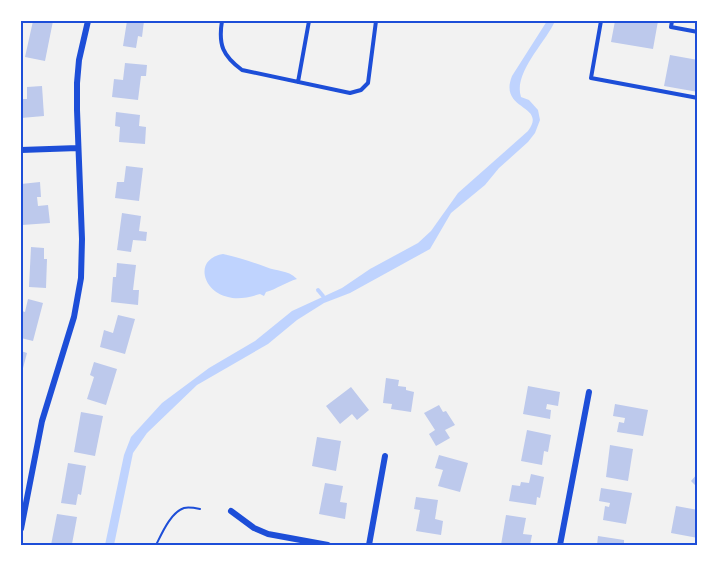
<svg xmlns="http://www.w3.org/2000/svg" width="719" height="566" font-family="Barlow,sans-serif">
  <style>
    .water { fill: #bfd3fe }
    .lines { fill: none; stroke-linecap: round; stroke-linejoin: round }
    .stream { stroke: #bfd3fe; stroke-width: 4 }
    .building { fill: #bdc9ec }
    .path { stroke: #1d4ed8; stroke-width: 2 }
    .service { stroke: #1d4ed8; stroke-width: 4 }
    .minor { stroke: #1d4ed8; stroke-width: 6 }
    .neatline { fill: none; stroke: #1d4ed8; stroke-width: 2 }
  </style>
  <rect width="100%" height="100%" fill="#f2f2f2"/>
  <!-- water -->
  <path class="water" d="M547,21h8c-9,21 -42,52 -34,76l8,3 9,10 2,10 -5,13 -7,9 -29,26 -14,17 -34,28 -21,36 -80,44 -26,10 -27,17 -29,24 -71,41 -50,48 -14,20 -19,92h-9l19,-90 7,-18 31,-34 47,-35 46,-27 37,-30 50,-23 28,-19 48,-26 13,-12 27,-38 70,-62c20,-27 -30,-20 -16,-55z
    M223,254c15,3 29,8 43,13 11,5 21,2 31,12 -11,3 -20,10 -31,13l-2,4 -4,-2c-10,3 -22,6 -32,3 -25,-5 -35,-38 -5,-43z"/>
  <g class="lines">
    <!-- stream -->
    <path class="stream" d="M318,290l5,6"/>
  </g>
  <!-- building -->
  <path class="building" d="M33,21h20l-8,40 -20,-4z
    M127,21h17l-2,16 -4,-1 -2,12 -13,-2z
    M615,21h43l-5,28 -42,-7z
    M670,55l28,5v32l-34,-6z
    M125,63l22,2 -1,11h-5l-3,24 -26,-3 2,-18 9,1z
    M42,86l2,30 -23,2v-19h6v-12z
    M116,112l24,3 -1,11 7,1 -1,17 -26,-2 1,-15 -5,-1z
    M126,166l17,2 -4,33 -24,-3 2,-16h7z
    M40,182l1,15h-4l1,9 10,-1 2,18 -28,2 -1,-41z
    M122,213l19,3 -2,15 8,1 -1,9 -13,-1 -2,12 -14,-2z
    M31,247l13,1v11h3l-1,29 -17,-1z
    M117,263l19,2 -3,25h6l-1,15 -27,-3 2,-25h3z
    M28,299l15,4 -10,38 -12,-3v-25l1,-2 3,1z
    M118,315l17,4 -10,35 -25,-7 4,-17 9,3z
    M21,351l6,2 -5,19 -1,-1z
    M94,362l23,7 -11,36 -19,-6 7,-22 -4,-2z
    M386,378l13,2 -1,6 8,1v3l8,2 -3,20 -20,-3 1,-5 -9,-1z
    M528,386l32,6 -2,14 -11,-2 -1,5 5,1 -1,9 -27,-5z
    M351,387l18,23 -12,10 -5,-6 -12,10 -14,-18z
    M615,404l33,6 -5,26 -26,-4 2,-10 5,1 1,-5 -12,-2z
    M439,405l4,7 3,-1 9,14 -10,5 5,8 -14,8 -7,-12 6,-4 -11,-17z
    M81,412l22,4 -8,40 -21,-4z
    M527,430l24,5 -3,17 -4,-1 -2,14 -21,-4z
    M317,437l24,4 -5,30 -24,-5z
    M610,445l23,4 -5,32 -22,-4z
    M439,455l29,8 -8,29 -22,-6 5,-16 -8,-2z
    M68,463l18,3 -5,29 -3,-1 -2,11 -15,-2z
    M698,473v15l-7,-7z
    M531,474l13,3 -4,21 -3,-1 -1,8 -27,-4 3,-16 8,1 1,-4 8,1z
    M325,483l18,3 -3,16 7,1 -2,16 -26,-5z
    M601,488l31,5 -6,31 -23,-4 2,-14 4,1 1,-4 -11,-2z
    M416,497l22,3 -3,19 8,2 -2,14 -25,-4 4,-21 -6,-1z
    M676,506l22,4v28l-27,-5z
    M57,514l20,3 -5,27 -21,1z
    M506,515l20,3 -3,16 9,1 -2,10h-29z
    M598,536l26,4v5h-27z"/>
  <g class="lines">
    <!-- path -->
    <path class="path" d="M156,545c6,-12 15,-33 28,-37 4,-1 11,0 16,1"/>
    <!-- service -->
    <path class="service" d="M222,21c-4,24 1,35 20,49l108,23 11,-3 7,-7 8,-62
      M601,21l-10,57 107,20
      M672,21l-1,6 27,5
      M298,82l11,-61"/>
    <!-- minor -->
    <path class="minor" d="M21,150l57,-2
      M231,511l23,17 14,6 60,11
      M21,529l21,-108 32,-104 7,-39 1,-39 -5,-129v-27l2,-23 9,-39
      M369,545l16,-89
      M560,545l29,-153"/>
  </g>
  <!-- border -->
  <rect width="719" height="566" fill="none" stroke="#ffffff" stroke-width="45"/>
  <rect x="22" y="22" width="674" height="522" class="neatline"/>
</svg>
